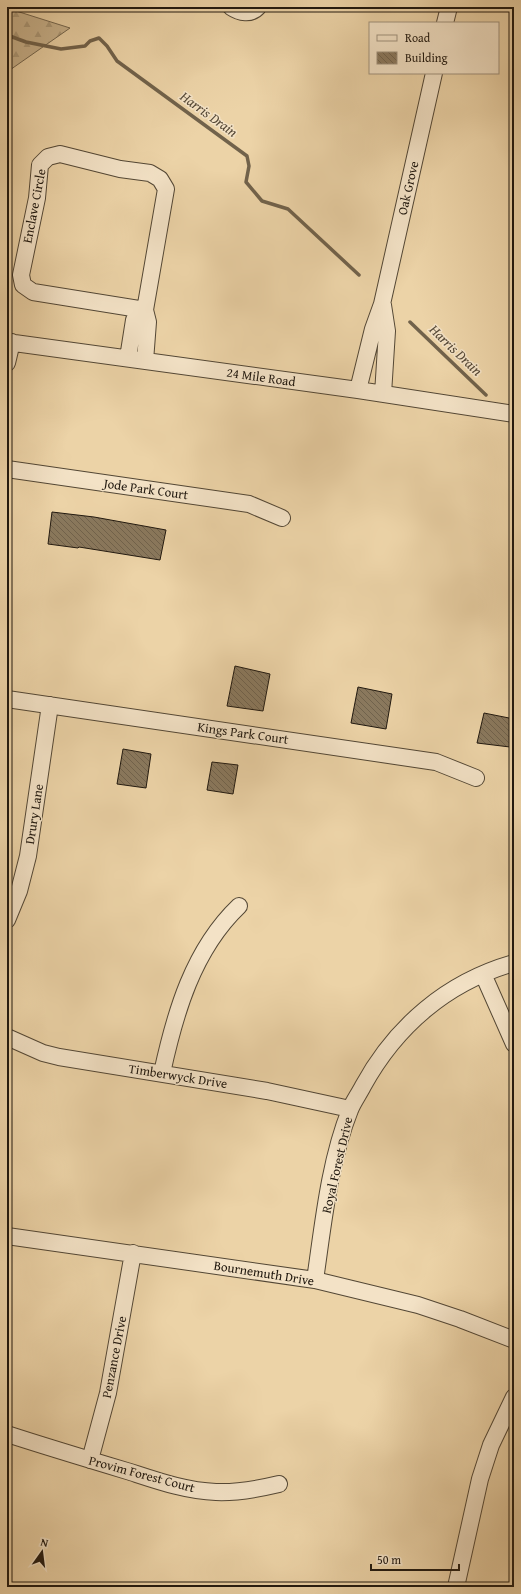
<svg xmlns="http://www.w3.org/2000/svg" width="521" height="1594" font-family="'Gentium Book Plus',serif">
  <style>
    .forest { fill: url(#forest-firs); stroke: #74664e }
    .lines { fill: none; stroke-linecap: round; stroke-linejoin: round }
    .stream { stroke: #71624b; stroke-width: 3.5 }
    .building { fill: url(#building-back-hatch); stroke: #20180f }
    .minor-casing { stroke: #534735; stroke-width: 18 }
    .minor { stroke: #f3e2c6; stroke-width: 16 }
    .labels { text-anchor: middle; dominant-baseline: central; stroke-width: 3; stroke-linejoin: round; paint-order: stroke }
    .street-label { font-size: 13px; fill: #20180f; stroke: #f3e2c6 }
    .water-label { font-size: 14px; font-style: italic; fill: #564937; stroke: #f3e2c6 }
  </style>
  <defs>
    <pattern id="forest-firs" width="22" height="20" patternUnits="userSpaceOnUse"><rect width="22" height="20" fill="#c9b38d"/><path d="M5 1l3.5 6h-7zM16 11l3.5 6h-7z" fill="#ac9978"/></pattern>
    <pattern id="building-back-hatch" width="6" height="6" patternUnits="userSpaceOnUse"><rect width="6" height="6" fill="#8a795e"/><path d="M-1 5l2 2M0 0l6 6M5-1l2 2" fill="none" stroke="#70624c"/></pattern>
  </defs>
  <rect width="100%" height="100%" fill="#ecd3a7"/>
  <filter id="stains"><feTurbulence type="fractalNoise" baseFrequency=".005" numOctaves="4"/><feColorMatrix values="0 0 0 0 .2 0 0 0 0 .09 0 0 0 0 .02 0 0 0 .5 -.17"/></filter>
  <radialGradient id="worn" r=".72"><stop offset=".6" stop-color="#630" stop-opacity="0"/><stop offset="1" stop-color="#630" stop-opacity=".3"/></radialGradient>
  <!-- forest -->
  <path class="forest" d="M7,7h6v3l57,18 -63,44z"/>
  <g class="lines">
    <!-- stream -->
    <path class="stream" d="M7,35l19,7 35,7 24,-3 5,-5 9,-3 8,8 10,15 130,95 2,10 -3,16 16,19 26,8 71,66
      M410,322l76,73"/>
  </g>
  <!-- building -->
  <path class="building" d="M52,512l42,5 72,13 -6,30 -81,-13 -1,1 -30,-4z
    M235,666l35,8 -7,37 -36,-5z
    M358,687l34,7 -6,35 -35,-6z
    M484,713l30,6 -4,28 -33,-4z
    M123,749l28,5 -5,34 -29,-4z
    M212,762l26,3 -5,29 -26,-4z"/>
  <g class="lines">
    <!-- minor casing -->
    <g class="minor-casing">
      <path id="minor" d="M231,7c9,6 20,8 27,0
        M445,23l4,-16
        M7,342l351,48 156,24
        M128,358l6,-38 11,-10
        M145,361l3,-39 -3,-12 21,-121 -6,-10 -10,-6 -30,-4 -60,-15 -12,3 -8,8 -3,33 -16,77 2,10 10,7 112,18
        M7,363l5,-21
        M358,390l15,-61 9,-25 52,-231
        M383,394l4,-63 -4,-26
        M7,469l242,35 33,14
        M7,699l429,63 40,16
        M7,920l12,-29 9,-35 22,-151
        M483,974l31,70
        M7,1037l36,16 16,4 208,34 83,18
        M162,1073c13,-60 31,-123 77,-167
        M7,1236l308,44 103,25 42,14 54,21
        M315,1280c8,-54 14,-118 35,-170 3,-8 9,-16 13,-24 33,-60 84,-104 151,-123
        M7,1434c40,13 80,25 120,37 28,9 58,20 89,21 22,1 42,-3 63,-8
        M90,1460l18,-67 25,-140
        M456,1587l24,-108 11,-34 23,-48"/>
    </g>
    <!-- minor -->
    <use href="#minor" class="minor"/>
  </g>
  <g class="labels">
    <!-- street labels -->
    <g class="street-label">
      <text transform="translate(408 188) rotate(-77)">Oak Grove</text>
      <text transform="translate(34 206) rotate(-79)">Enclave Circle</text>
      <text transform="translate(261 377) rotate(8)">24 Mile Road</text>
      <text transform="translate(146 489) rotate(8)">Jode Park Court</text>
      <text transform="translate(243 733) rotate(8)">Kings Park Court</text>
      <text transform="translate(34 814) rotate(-81)">Drury Lane</text>
      <text transform="translate(178 1076) rotate(9)">Timberwyck Drive</text>
      <text transform="translate(337 1165) rotate(-77)">Royal Forest Drive</text>
      <text transform="translate(264 1273) rotate(9)">Bournemuth Drive</text>
      <text transform="translate(114 1357) rotate(-79)">Penzance Drive</text>
      <text transform="translate(142 1474) rotate(15)">Provim Forest Court</text>
    </g>
    <!-- water labels -->
    <g class="water-label">
      <text transform="translate(209 114) rotate(36)">Harris Drain</text>
      <text transform="translate(456 350) rotate(44)">Harris Drain</text>
    </g>
  </g>
  <!-- margin -->
  <rect width="521" height="1594" fill="none" stroke="#ecd3a7" stroke-width="24"/>
  <rect x="8" y="8" width="505" height="1578" fill="none" stroke="#20180f" stroke-width="2"/>
  <rect x="12" y="12" width="497" height="1570" fill="none" stroke="#20180f"/>
  <!-- legend -->
  <rect x="369" y="22" width="130" height="52" fill="#f3e2c6" stroke="#9f917d"/>
  <rect x="377" y="35" width="20" height="6" fill="#f3e2c6" stroke="#9f917d"/>
  <text x="405" y="42" font-size="12" fill="#20180f">Road</text>
  <rect x="377" y="52" width="20" height="12" fill="url(#building-back-hatch)" stroke="#9f917d"/>
  <text x="405" y="62" font-size="12" fill="#20180f">Building</text>
  <!-- north arrow -->
  <g transform="translate(42 1552) rotate(14)" stroke="#f3e2c6" stroke-width="3" paint-order="stroke">
  <path d="M0-3L7 15L0 10L-7 15Z" fill="#20180f"/>
  <text y="-6" font-size="11" font-weight="bold" text-anchor="middle" fill="#20180f">N</text>
  </g>
  <!-- scale -->
  <path d="M371 1564v6h88v-6" fill="none" stroke="#20180f" stroke-width="2"/>
  <text x="377" y="1564" font-size="12" fill="#20180f" stroke="#f3e2c6" stroke-width="3" paint-order="stroke">50 m</text>
  <rect width="100%" height="100%" filter="url(#stains)"/>
  <rect width="100%" height="100%" fill="url(#worn)"/>
</svg>
